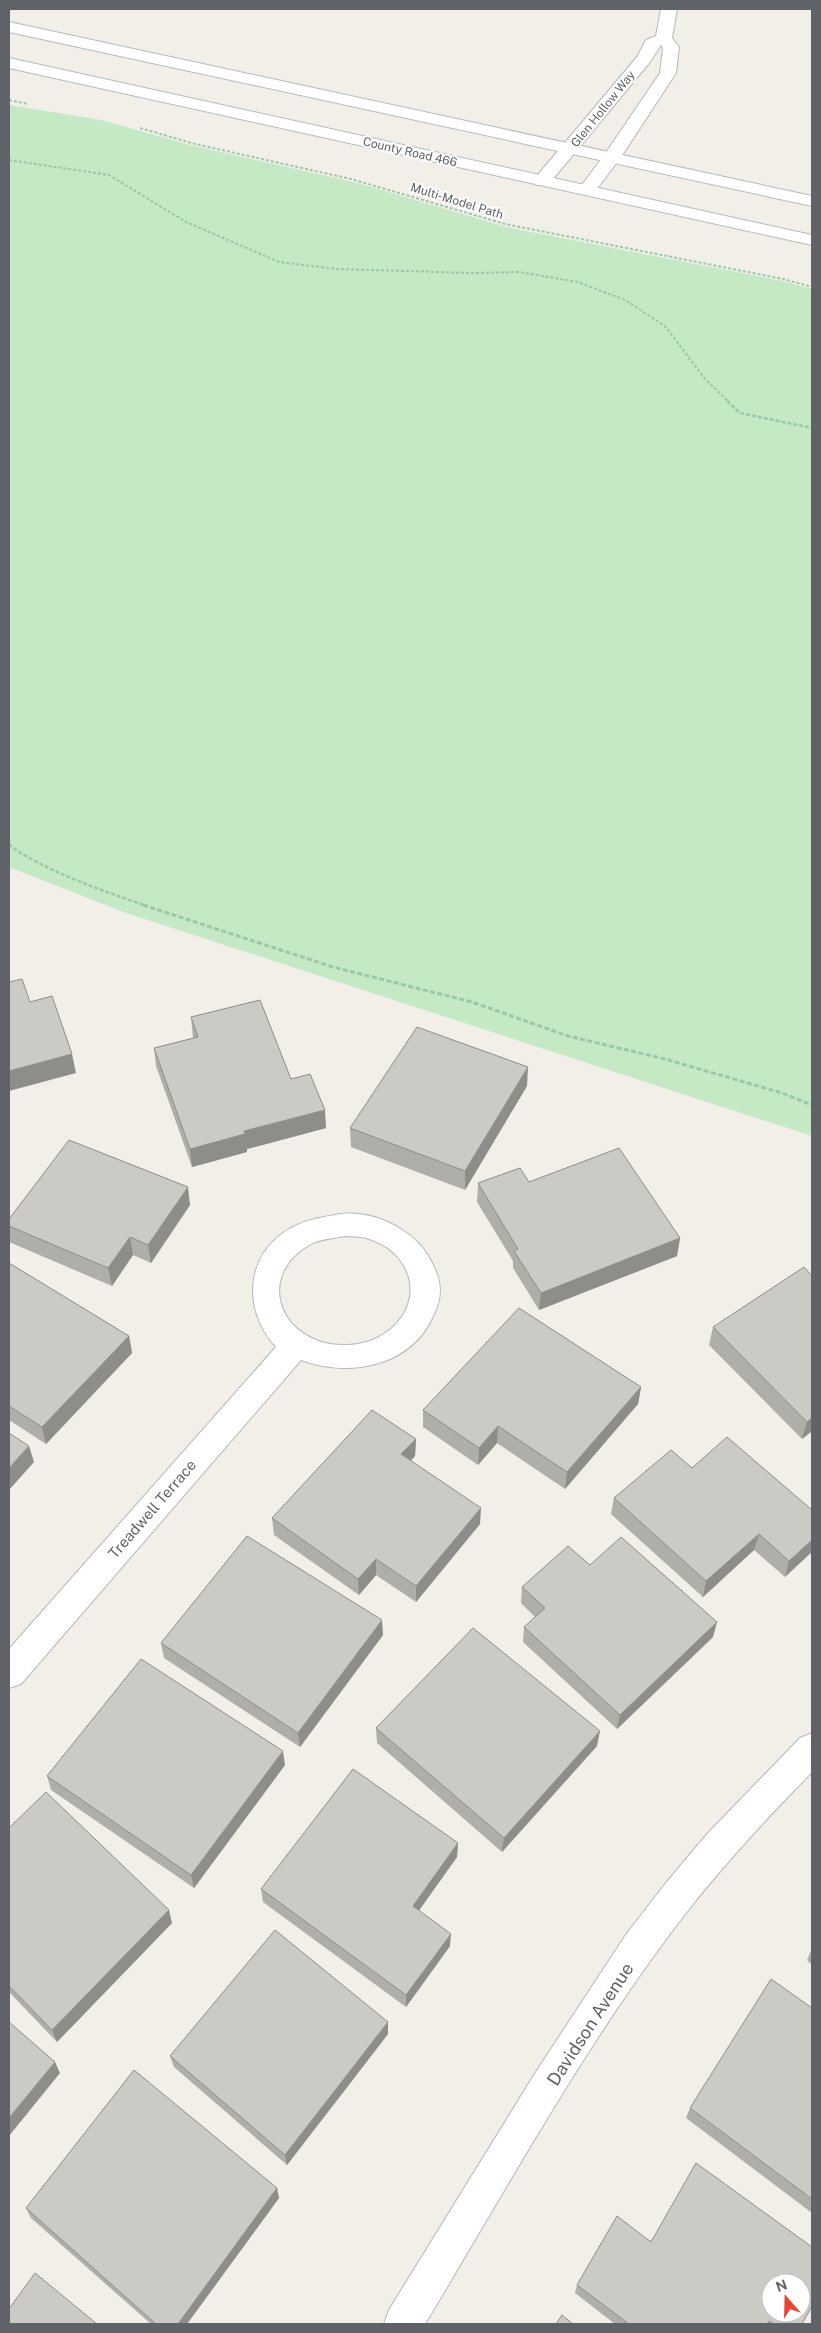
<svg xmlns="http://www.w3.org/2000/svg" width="821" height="2333" font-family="'Public Sans',sans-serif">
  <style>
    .green { fill: #c5e8c5 }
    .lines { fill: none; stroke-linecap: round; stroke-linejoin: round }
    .minor-casing { stroke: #b5b8bc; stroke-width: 2 }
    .secondary-casing { stroke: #b6babf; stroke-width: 2 }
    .path-far2 { stroke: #9cc7a9; stroke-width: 2; stroke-dasharray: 3 2; stroke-linecap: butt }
    .path-far1 { stroke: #9cc7a9; stroke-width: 2.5; stroke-dasharray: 4 2; stroke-linecap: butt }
    .path { stroke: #9cc7a9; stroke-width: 3; stroke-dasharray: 5 2.5; stroke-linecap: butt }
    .minor { fill: #fff; fill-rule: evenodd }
    .secondary { fill: #fff; fill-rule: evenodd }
    .wall { fill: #afaea9 }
    .shaded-wall { fill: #8f8d8a }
    .building { fill: #cccac5; stroke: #8f8d8a; fill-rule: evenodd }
    .labels { text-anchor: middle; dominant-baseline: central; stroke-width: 4; stroke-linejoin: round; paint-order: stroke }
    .far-street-label { font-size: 12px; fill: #5f6368; stroke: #fff }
    .street-label { font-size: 15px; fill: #5f6368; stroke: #fff }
    .near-street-label { font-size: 18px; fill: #5f6368; stroke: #fff }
  </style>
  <rect width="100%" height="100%" fill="#f1efe8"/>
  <!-- green -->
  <path class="green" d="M9,105l92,15 93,26 164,37 148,44 277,54 29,8v847l-686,-223 -117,-46z"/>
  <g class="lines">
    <!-- minor casing -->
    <g class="minor-casing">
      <path id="minor" d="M661,9h16l-5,29 7,9 -3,26 -55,84 -28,37h-12l-3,-4 27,-36 55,-81 3,-25 -2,-3 -11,17 -102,123h-12l-3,-4 3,-4 101,-120 9,-17 10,-4z
        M340,1214c22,-2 44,4 62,16 15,9 25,21 32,37 8,16 8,31 0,47 -22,53 -85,64 -133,46l-280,324 -12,4v-39l267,-302c-33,-36 -32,-91 13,-118 15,-9 34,-12 51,-15zM346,1236c7,1 16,0 23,3 39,12 56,54 27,85 -13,14 -30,20 -48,21 -65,3 -96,-66 -39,-100 11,-6 25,-7 37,-9z
        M812,1733v39c-50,51 -99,104 -142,162 -92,123 -166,259 -245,390h-41l5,-14 145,-235 91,-139 40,-52 43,-51 92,-95z"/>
    </g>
    <!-- secondary casing -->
    <g class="secondary-casing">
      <path id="secondary" d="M9,22l803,174v10l-803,-174z
        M9,58l803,177v10l-803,-177z"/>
    </g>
    <!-- path-far2 -->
    <path class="path-far2" d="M9,100l19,4
      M140,128l55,16 156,35 154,45 278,55 29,8
      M9,160l100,15 77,47 93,40 58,7 136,4 46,-1 59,10 47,18 40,26 40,53 24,23"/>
    <!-- path-far1 -->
    <path class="path-far1" d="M727,401l13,12 72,15
      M9,844c7,7 17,12 26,17 36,19 74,32 112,45"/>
    <!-- path -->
    <path class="path" d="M143,905l190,62 139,35 96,34 97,23 117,34 30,12"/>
    <!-- minor -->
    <use href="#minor" class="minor"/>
    <!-- secondary -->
    <use href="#secondary" class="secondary"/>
  </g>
  <!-- wall -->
  <path class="wall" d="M191,1017l100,62 35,49 -79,21v3l-55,15 -36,-101 -2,-18 39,-10z
    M527,1086l-62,104 -114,-43 -1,-19z
    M529,1182l151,56 -3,18 -138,54 -26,-42v-7l-36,-59 1,-19z
    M190,1205l-39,58 -18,-8 -21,31 -103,-44v-23z
    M9,1263l120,73 3,17 -86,91 -37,-24z
    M812,1276v155l-10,8 -93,-94 4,-18z
    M641,1387l-3,17 -73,85 -68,-46 -19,22 -55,-38v-17z
    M416,1439l-1,17 -4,5 69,63 -64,78 -40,-27 -17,20 -85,-60 -2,-17z
    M692,1468l120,42 -27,67 -31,-27 -51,47 -92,-83 3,-16z
    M590,1565l123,72 -96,92 -94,-87 1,-15 11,-10 -14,-14 1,-16z
    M383,1635l-83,112 -136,-89 -3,-15z
    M376,1728l221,18 -95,106 -125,-109z
    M285,1765l-91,123 -143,-98 -4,-14z
    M9,1828l163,95 -115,119 -48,-50z
    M458,1843l-1,14 -38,53 31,36 -44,61 -143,-105 -2,-13z
    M812,1948v17l-5,-5z
    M812,2008v205l-126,-95 4,-10z
    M388,2022v12l-101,131 -113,-98 -4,-11z
    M277,2188l2,10 -92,126h-36l-120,-106 -5,-10z
    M577,2285l225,39h-187l-40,-31z"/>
  <!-- shaded-wall -->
  <path class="shaded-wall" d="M72,1054l4,19 -67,18v-20z
    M528,1067l-1,19 -62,104v-19z
    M325,1110l1,18 -79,21v3l-55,15 -2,-18 54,-18z
    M188,1187l2,18 -39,58 -3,-18z
    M130,1237l3,18 -21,31 -4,-18z
    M680,1238l-3,18 -138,54 2,-17z
    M129,1336l3,17 -86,91 -4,-17z
    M641,1387l-3,17 -73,85 2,-17z
    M812,1418v13l-10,8 5,-17z
    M498,1426l-1,17 -19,22 1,-17z
    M416,1439l-1,17 -14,15v-17z
    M29,1446l5,16 -25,28v-22z
    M481,1508l-1,16 -64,78v-16z
    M759,1534l-5,16 -51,47 3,-16z
    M812,1540v12l-27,25 4,-16z
    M376,1559v16l-17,20 -1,-16z
    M382,1620l1,15 -83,112 -2,-14z
    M717,1622l-4,15 -96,92 3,-14z
    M600,1731l-3,15 -95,106 2,-14z
    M283,1751l2,14 -91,123 -3,-13z
    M458,1843l-1,14 -44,62v-13z
    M169,1910l3,13 -115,119 -5,-12z
    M451,1934l-1,12 -44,61v-12z
    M388,2022v12l-101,131 -2,-10z
    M55,2062l5,11 -51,63v-18z
    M277,2188l2,10 -92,126h-9z"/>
  <!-- building -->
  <path class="building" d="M22,979l8,23 22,-6 20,58 -63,17v-89z
    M260,1000l31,79 19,-5 15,36 -81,21 1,3 -55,15 -36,-101 44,-11 -7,-20z
    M417,1027l111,40 -63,104 -115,-43z
    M69,1140l119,47 -40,58 -18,-8 -22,31 -99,-42v-7z
    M619,1148l61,90 -139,55 -27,-42 4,-2 -40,-66 42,-15 9,14z
    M9,1263l120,73 -87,91 -33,-21z
    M804,1267l8,9v142l-5,4 -94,-95z
    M519,1308l122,79 -74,85 -69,-46 -19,22 -56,-38z
    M372,1410l44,29 -15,15 80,54 -65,78 -40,-27 -18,20 -86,-61z
    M9,1433l20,13 -20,22z
    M727,1437l85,73v30l-23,21 -30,-27 -53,47 -92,-83 57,-48 21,18z
    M247,1536l135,84 -84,113 -137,-90z
    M621,1537l96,85 -97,93 -96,-88 21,-19 -23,-21 46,-41 22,19z
    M473,1628l127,103 -96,107 -128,-110z
    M141,1659l142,92 -92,124 -144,-99z
    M353,1769l105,74 -45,63 38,28 -45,61 -145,-106z
    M46,1792l123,118 -117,120 -43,-44v-158z
    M275,1930l113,92 -103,133 -115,-99z
    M771,1979l41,29v191l-122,-91z
    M9,2022l46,40 -46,56z
    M134,2070l143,118 -99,136h-22l-130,-116z
    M696,2163l116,84v59l-10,18h-28l-5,-3 -2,3h-138l-52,-39 40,-69 34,26zM771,2283h30v30h-30z
    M35,2273l62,51h-88v-15z
    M562,2315l11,9h-17z"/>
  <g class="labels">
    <!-- far-street labels -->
    <g class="far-street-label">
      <text transform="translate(603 109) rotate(-51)">Glen Hollow Way</text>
      <text transform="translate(410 152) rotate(13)">County Road 466</text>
      <text transform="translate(457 201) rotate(17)">Multi-Model Path</text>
    </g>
    <!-- street labels -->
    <g class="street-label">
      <text transform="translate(152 1509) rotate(-49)">Treadwell Terrace</text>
    </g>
    <!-- near-street labels -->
    <g class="near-street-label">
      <text transform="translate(590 2024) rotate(-57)">Davidson Avenue</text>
    </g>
  </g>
  <!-- border -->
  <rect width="821" height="2333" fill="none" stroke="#5f6368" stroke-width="20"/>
  <!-- north arrow -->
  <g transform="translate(786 2298) rotate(340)"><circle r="24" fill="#ffffff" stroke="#bfc1c3"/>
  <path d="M0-4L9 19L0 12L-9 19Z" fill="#ea4335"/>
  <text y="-8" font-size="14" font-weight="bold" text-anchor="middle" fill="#5f6368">N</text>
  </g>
</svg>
